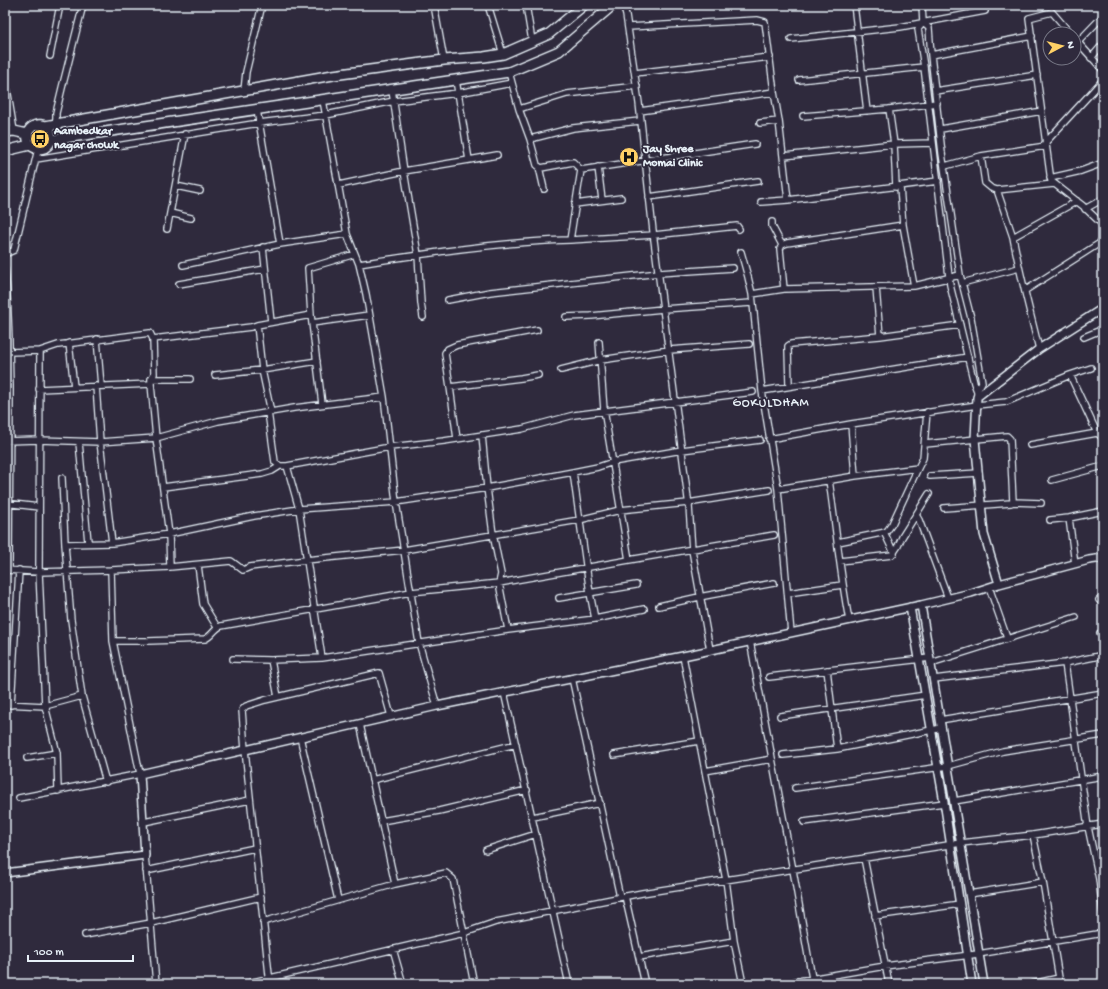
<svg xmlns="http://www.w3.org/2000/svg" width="1108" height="989" font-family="'Gochi Hand',sans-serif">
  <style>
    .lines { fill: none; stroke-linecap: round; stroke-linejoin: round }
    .minor-casing { stroke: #e8f1f8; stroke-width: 8 }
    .tertiary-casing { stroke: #e8f1f8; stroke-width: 10 }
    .trunk-casing { stroke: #e8f1f8; stroke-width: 12 }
    .minor { stroke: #2f2a3d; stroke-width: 5.5 }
    .tertiary { stroke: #2f2a3d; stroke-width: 7 }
    .trunk { stroke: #2f2a3d; stroke-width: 9 }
    .labels { text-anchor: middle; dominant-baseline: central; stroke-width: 3.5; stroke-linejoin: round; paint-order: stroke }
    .poi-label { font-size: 12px; font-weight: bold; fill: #e8f1f8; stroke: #2f2a3d; text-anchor: start }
    .neighbourhood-label { font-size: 13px; letter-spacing: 1px; fill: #e8f1f8; stroke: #2f2a3d }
  </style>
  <rect width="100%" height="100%" fill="#2f2a3d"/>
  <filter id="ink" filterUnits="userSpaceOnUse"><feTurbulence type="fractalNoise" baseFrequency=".025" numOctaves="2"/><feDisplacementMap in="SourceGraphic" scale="8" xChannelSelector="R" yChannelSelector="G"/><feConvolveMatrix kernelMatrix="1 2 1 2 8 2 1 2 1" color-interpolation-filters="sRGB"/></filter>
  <g filter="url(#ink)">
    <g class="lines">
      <!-- minor casing -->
      <g class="minor-casing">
        <path id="minor" d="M434,5l10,55
          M488,5l15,49
          M526,5l6,36
          M623,5l3,10 13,88 15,137 35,266 3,44 18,100
          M854,5l13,106
          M922,5l1,18 6,5 2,27 11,98 18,122 11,43 11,64 -5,9v6
          M923,23l-5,6 6,38 26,218 24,98 3,8
          M628,27l129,-7 8,2 9,70 5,29 9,79 150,-19
          M1071,34l-19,-22 -23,6 22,163 32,25 20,19
          M1074,38l29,32
          M791,39l109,-12 85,-16
          M1078,42l25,-26
          M931,55l101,-19
          M50,56l10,-51
          M1091,58l12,-14
          M509,72l10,37 11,30 7,26 4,3 32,-6 8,8
          M635,73l135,-16
          M5,76l9,55
          M799,80l125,-13
          M392,90l12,81 14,84 3,48 2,14
          M244,91l2,-19 16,-67
          M935,91l102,-16
          M323,100l24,134 12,30 7,30 18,103 12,105 23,141 18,63
          M519,109l48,-15 70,-8
          M889,109l48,-6
          M257,110l23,134
          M640,111l134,-19
          M803,116l86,-7 5,35 39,-1
          M56,123v-10l6,-25 21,-83
          M760,123l19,-2
          M941,129l101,-18
          M530,139l43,-11 67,-7
          M1045,143l58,-63
          M784,156l110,-12 2,43
          M981,156l4,27 6,5 6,2 57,-6
          M36,159l223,-36 67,-8 68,-14 64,-8 54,-10
          M469,160l28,-5
          M945,166l36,-10 65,-10
          M539,167l5,22
          M598,167l4,33
          M1050,178l31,-7 22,-8
          M339,185l65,-14 65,-11 -13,-80
          M176,186l24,5
          M900,187l3,38 11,61
          M997,190l16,47
          M649,197l109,-16
          M761,202l27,-2
          M575,204l46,-6
          M1085,209l18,-10
          M170,213l21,5
          M772,222v4l10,19
          M903,225l-116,18 -5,2 -2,4 4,40 130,-3 46,-11
          M167,229l18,-95
          M570,240l84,-5 83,-9 2,3
          M263,247l8,75
          M741,252l7,25 4,17 10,97 16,98 13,144
          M5,254l9,-4 24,-101
          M359,264c70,-11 140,-22 211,-24l11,-70 174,-26
          M183,265l97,-21 67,-10
          M5,270c4,39 4,77 5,116 0,61 -1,122 -1,183
          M962,283l57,-15
          M179,284l86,-15
          M876,287l4,49
          M1026,290l77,-49
          M752,294l32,-5
          M448,300l42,-8 169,-19 74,-5
          M311,315l-3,-47 47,-14
          M566,317l25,-1 72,-7 89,-6
          M312,323l57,-8
          M257,325l54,-10 11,89
          M1084,337l19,-8
          M97,339l4,47
          M599,342l5,68 25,150 145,-25
          M69,343l5,44
          M1039,349c-9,-37 -19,-74 -26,-112l64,-36
          M40,351l-1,221 6,134 12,47 1,38
          M9,352l31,-1 18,-6 92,-12 3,6
          M561,370l40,-10 68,-10 80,-6
          M215,375l47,-5 55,-9
          M1070,375l21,-7
          M151,379h39
          M789,385l-1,-36v-3l3,-2 89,-8 80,-11
          M96,386l4,56 12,101
          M450,387l-5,-34 3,-4 9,-4 80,-15
          M39,389l112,-5
          M762,391l206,-34
          M268,412l7,50 5,4h7l103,-19 54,-6 78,-12 52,-14 179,-23
          M851,424l4,52
          M457,439l-7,-52 71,-9 17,-3
          M769,439l82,-15 126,-19 29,-3 64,-27 27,58 6,5
          M5,441l34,-1 61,2 56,-4 62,-17 76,-13 90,-11
          M79,442l9,100
          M925,444l82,-8 3,3 3,63 -2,1 -67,5
          M1030,445l67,-12
          M287,466l12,43 23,149 186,-28 -9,-47 2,-9 -8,-40 -6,-46 -5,-53
          M573,472l17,121 5,26
          M930,476l49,-3
          M62,478l3,66 6,76 11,76 24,86
          M829,480c7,47 11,94 20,140
          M1052,480l51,-14
          M163,487l99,-13 10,-3 8,-5
          M778,489l77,-13 63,-8 5,-10 4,-46
          M1013,502l28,1
          M5,503l34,4
          M916,515l3,5 29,78
          M1069,518l6,46
          M1050,520l19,-2 34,-7
          M884,532l10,21
          M838,542l43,-9 6,-2 5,-7 26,-56
          M65,544l47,-1 57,-9 85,-18 45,-7 97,-7 91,-14 86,-16 25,-5 15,-5 69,-12 78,-10
          M840,561l52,-6 6,-9 4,-9 27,-43
          M198,565l5,39 14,23
          M170,567l-1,-33 -13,-96 -5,-54v-5l3,-5 -1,-35 98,-12 6,-2 5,45 9,42
          M5,570l34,2 72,-2 59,-3 61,-6 12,9 7,-3 56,-7 98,-10 175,-30 41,-10 68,-7 81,-13
          M989,587l18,51
          M788,593l54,-8
          M559,598l77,-13
          M1099,600l4,-2
          M659,606l40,-9 75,-14
          M508,630l87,-11 49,-10
          M1100,633l3,-1
          M113,641h35l57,-2c7,-3 9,-10 16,-13l190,-34 88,-9 130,-23
          M750,641l43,229 20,114
          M683,656l43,224 8,61 9,43
          M233,659l38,1 51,-2
          M271,660l7,37
          M931,663l145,-46
          M1065,663l23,164 11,52 4,34
          M827,670l10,79
          M769,677l161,-19
          M572,678l48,219
          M934,679l131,-16 34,-7
          M504,692l65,292
          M5,704l40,2 37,-10
          M11,705l8,-135
          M780,716l146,-21
          M940,720l163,-27
          M360,724l35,160
          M300,737l38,163
          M614,755l85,-14
          M783,755l54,-6 105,-21
          M27,758l30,-5
          M705,771l67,-12
          M372,780l144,-36
          M795,788l153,-22 55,-15 100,-16
          M19,798l121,-24 -27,-133 -2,-71
          M954,801l149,-25
          M533,817l67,-14
          M381,821l58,-10 88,-21
          M144,822l106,-22
          M804,822l140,-19
          M1033,835l10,47 17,102
          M486,850l50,-16
          M145,855l11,129
          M864,858l25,126
          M146,871l109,-23
          M969,894l74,-12
          M625,896l20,88
          M875,916l85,-12
          M263,922l132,-38 51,-11 7,6 21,105
          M85,935l66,-12 110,-26
          M393,949l10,35
          M639,957l95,-16
          M244,984l220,-51 32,-11 146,-29 319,-50 72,-8 70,-11
          M270,984l-25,-234 -3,-40 4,-4 19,-6 114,-27 12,43
          M781,984l104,-18 93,-12 125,-21
          M1032,984l27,-6"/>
      </g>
      <!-- tertiary casing -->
      <g class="tertiary-casing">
        <path id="tertiary" d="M999,584l-15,-50 -9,-95 2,-42 62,-48 64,-41
          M921,605l63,379
          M910,607l35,201 27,176
          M5,873l140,-18 -5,-81 297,-68 246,-50 238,-51 50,-12 28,-9 90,-24 14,-2"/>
      </g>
      <!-- trunk casing -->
      <g class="trunk-casing">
        <path id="trunk" d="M45,126l288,-51 111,-15 40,-3 19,-3 46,-20 35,-29
          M5,132l9,-1 13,3
          M51,140l458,-68 50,-21 54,-46
          M5,151l25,-6c8,6 17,5 21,-5l-1,-10c-12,-13 -29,0 -20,15"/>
      </g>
      <!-- minor -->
      <use href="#minor" class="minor"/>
      <!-- tertiary -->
      <use href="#tertiary" class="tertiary"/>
      <!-- trunk -->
      <use href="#trunk" class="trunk"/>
    </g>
  </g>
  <!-- icons -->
  <defs>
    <g id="bus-disc" transform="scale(1)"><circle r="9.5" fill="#ffd166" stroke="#2f2a3d"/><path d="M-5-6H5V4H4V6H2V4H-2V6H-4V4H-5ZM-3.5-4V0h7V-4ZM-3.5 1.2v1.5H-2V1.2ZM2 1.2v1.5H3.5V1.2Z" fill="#111"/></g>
    <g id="hospital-disc" transform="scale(1)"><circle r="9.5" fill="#ffd166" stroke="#2f2a3d"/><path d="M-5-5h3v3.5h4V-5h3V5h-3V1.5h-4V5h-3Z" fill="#111"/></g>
  </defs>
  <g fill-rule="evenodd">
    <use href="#bus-disc" x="40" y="139"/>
    <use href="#hospital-disc" x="629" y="157"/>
  </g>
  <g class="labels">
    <!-- poi labels -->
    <g class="poi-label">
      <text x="54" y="132">Aambedkar<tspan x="54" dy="14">nagar chowk</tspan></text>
      <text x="643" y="150">Jay Shree<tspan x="643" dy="14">Momai Clinic</tspan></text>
    </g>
    <!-- neighbourhood labels -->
    <g class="neighbourhood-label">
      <text x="771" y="403">GOKULDHAM</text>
    </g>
  </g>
  <!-- margin -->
  <rect width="1108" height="989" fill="none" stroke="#2f2a3d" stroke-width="20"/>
  <rect x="10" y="10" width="1088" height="969" fill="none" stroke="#e8f1f8" stroke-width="1.5" filter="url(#ink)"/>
  <!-- north arrow -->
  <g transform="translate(1062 46) rotate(83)"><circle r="19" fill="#2f2a3d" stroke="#797a88"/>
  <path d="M0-3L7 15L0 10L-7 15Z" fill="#ffd166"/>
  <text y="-6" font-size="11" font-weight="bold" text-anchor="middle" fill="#e8f1f8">N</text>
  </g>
  <!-- scale -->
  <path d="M28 955v6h105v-6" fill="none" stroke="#e8f1f8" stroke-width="2"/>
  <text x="34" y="955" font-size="12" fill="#e8f1f8" stroke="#2f2a3d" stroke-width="3" paint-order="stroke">100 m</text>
</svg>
